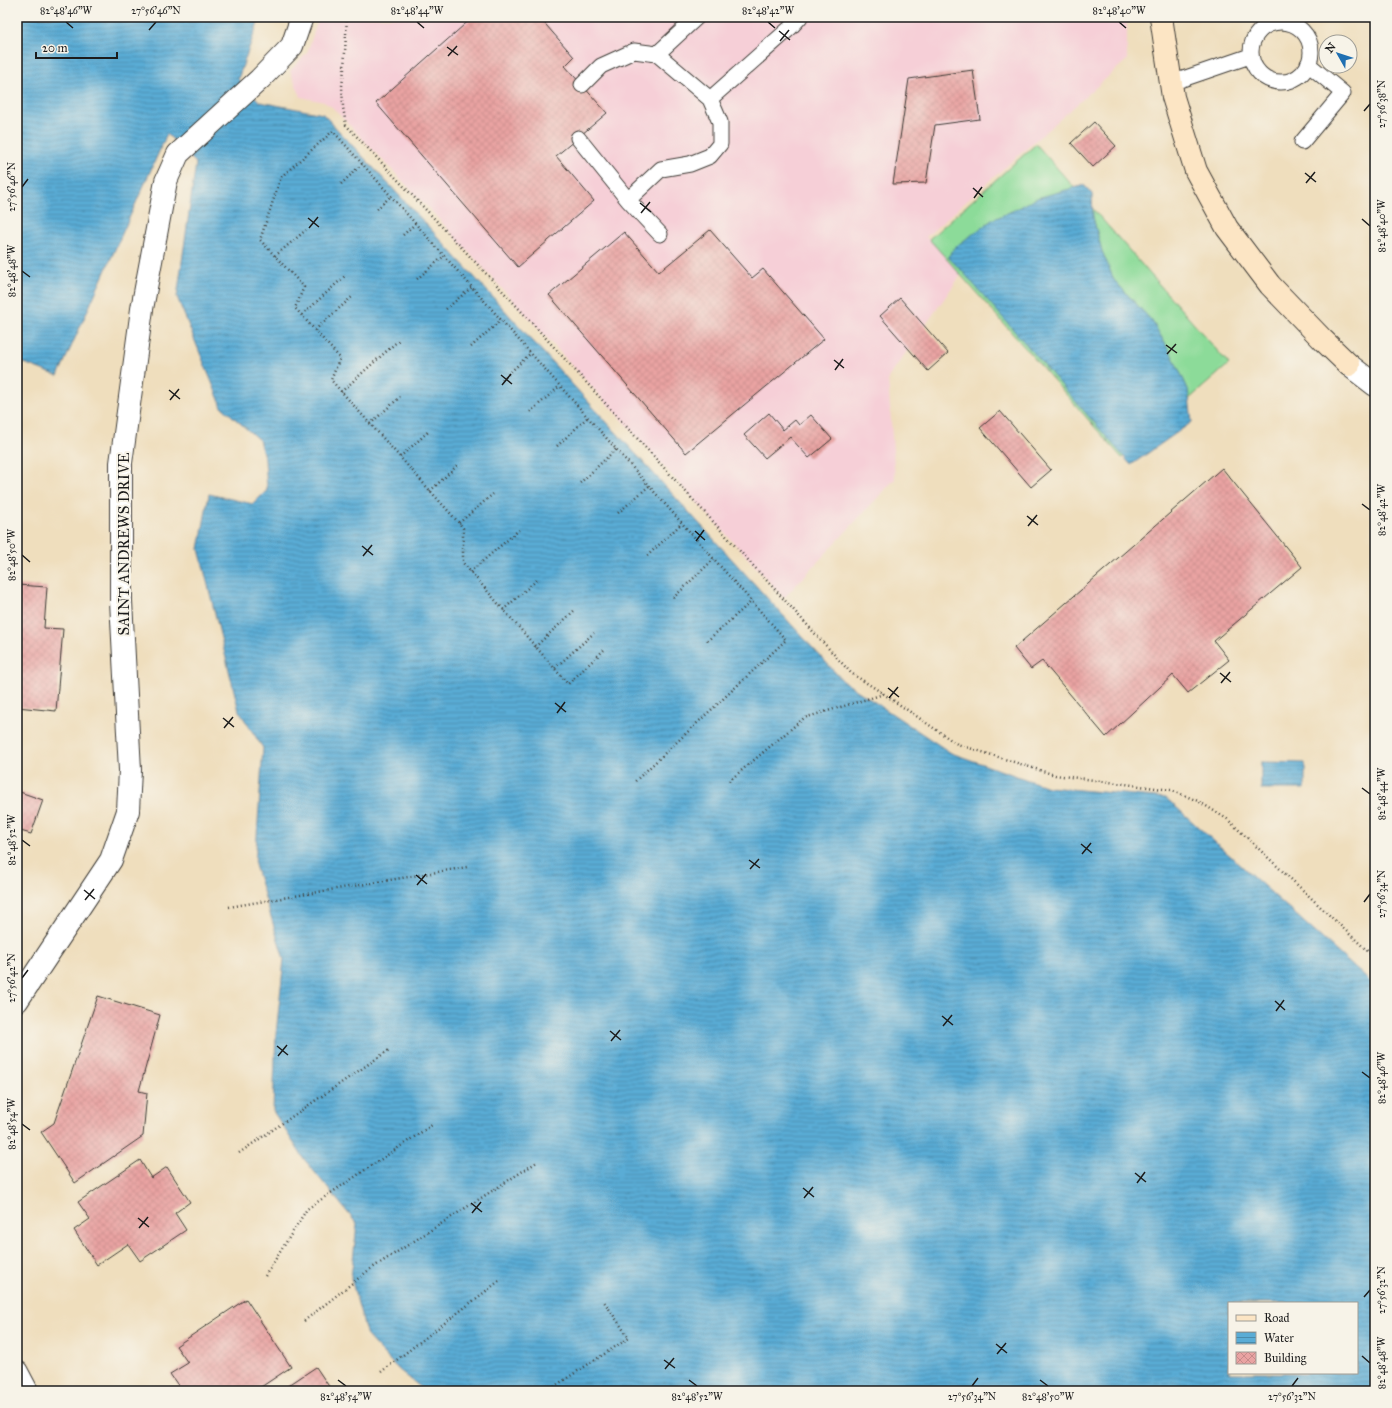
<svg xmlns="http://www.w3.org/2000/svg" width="1392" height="1408" font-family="'IM FELL Great Primer',serif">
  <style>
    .built { fill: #f6cfd7 }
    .grass { fill: #8cdb99; stroke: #547c5a }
    .water { fill: url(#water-rules); stroke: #3b6478; fill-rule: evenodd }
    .building { fill: url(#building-cross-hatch) }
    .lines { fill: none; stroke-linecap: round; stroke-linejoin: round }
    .lane-casing { stroke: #3c3934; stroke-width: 17 }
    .street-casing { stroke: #3c3934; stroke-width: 24 }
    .secondary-casing { stroke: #3c3934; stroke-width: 24 }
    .path { stroke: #3c3934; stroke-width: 2.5; stroke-dasharray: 1 3; stroke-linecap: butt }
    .lane { stroke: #fff; stroke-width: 15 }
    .street { stroke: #fff; stroke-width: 22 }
    .secondary { stroke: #fce5c4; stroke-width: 22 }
    .ticks { fill: none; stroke: #1c1c1c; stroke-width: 1.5 }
    .labels { text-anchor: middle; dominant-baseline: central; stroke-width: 4; stroke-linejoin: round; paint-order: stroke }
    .street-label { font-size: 15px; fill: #1c1c1c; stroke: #f7f3e8 }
    .neatline { fill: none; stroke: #1c1c1c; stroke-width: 1.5 }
    .ticks-label { font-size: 10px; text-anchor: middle; fill: #1c1c1c }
  </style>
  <defs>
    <pattern id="water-rules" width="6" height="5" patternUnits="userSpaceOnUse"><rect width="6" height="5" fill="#5aacd5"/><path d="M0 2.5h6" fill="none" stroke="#4a8bac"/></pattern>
    <pattern id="building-cross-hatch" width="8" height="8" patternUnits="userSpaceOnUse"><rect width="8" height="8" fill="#e9a3a2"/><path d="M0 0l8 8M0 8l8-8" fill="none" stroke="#c78c8b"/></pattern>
  </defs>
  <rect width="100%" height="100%" fill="#f7f3e8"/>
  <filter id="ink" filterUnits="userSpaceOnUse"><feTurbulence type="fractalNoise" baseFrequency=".025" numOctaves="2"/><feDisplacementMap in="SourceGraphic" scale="8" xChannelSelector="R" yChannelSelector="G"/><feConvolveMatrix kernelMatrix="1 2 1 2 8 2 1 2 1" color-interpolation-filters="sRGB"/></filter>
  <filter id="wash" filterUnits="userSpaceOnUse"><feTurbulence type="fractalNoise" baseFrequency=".012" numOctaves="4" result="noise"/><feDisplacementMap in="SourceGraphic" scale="16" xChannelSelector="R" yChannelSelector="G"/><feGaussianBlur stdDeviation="0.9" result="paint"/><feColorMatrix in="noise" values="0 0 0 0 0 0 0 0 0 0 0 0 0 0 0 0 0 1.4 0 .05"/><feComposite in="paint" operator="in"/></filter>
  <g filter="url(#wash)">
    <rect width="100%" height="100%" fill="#efdebd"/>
    <!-- built -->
    <path class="built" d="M319,17h696l112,6v37l-201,177 37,35 -75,106 7,101 -111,119 -348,-382 -104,-109 -8,-5 -23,-5 -11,-26 17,-18z"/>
    <!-- grass -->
    <path class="grass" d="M1036,144l193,220 -107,94 -193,-219z"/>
    <!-- water -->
    <path class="water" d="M17,17h243l-22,62 22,23 63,12 103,110 417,457 108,72 97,34 118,11 209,188v405h-950l-27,-22 -31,-33 -16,-58 6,-54 -53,-65 -31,-48 3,-77 8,-75 -29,-94 8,-117 -24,-37 -40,-162 10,-55 44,10 14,-14 -2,-30 -6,-20 -37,-33 -45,-110 19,-134 -29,-29 -109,242 -34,-13 -7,3zM1229,1303h128v70h-128z
      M1084,185l8,9 1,23 9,34 12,29 38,41 21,36 15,32 4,33 -61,43 -168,-193 -15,-15 7,-10 37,-27 20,-9 25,-13z
      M1261,762l44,1v26h-44z"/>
    <g id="blocks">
      <!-- building -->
      <path class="building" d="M473,17h66l35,40 -9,9 42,47 -51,43 38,45 -76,66 -142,-164z
        M973,70l7,49 -45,6 -9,58 -33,1 16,-105z
        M1094,122l22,24 -23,21 -22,-24z
        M710,230l42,48 11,-9 61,70 -138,114 -137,-158 75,-63 35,40z
        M900,298l48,55 -20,18 -48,-55z
        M1000,411l51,59 -20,17 -51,-59z
        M769,413l14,17 12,-10 4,5 12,-10 21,24 -23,19 -19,-21 -25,21 -21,-23z
        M1222,468l80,99 -88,74 15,19 -41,33 -15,-18 -67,62 -64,-76 -11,8 -17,-21z
        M17,585l30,2 -3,41 19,1 -7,82 -39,-4z
        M17,791l26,9 -12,34 -14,-4z
        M98,996l62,19 -21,76 8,2 -4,43 -68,47 -34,-51 13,-9z
        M140,1160l11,18 16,-11 23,35 -15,11 11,17 -46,31 -12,-17 -31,21 -23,-35 16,-11 -12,-17z
        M246,1299l45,68 -36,24h-73l-12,-17 18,-11 -12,-17z
        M316,1367l16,24h-52z"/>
    </g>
  </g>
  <g filter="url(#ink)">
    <use href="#blocks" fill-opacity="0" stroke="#3c3934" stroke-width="1"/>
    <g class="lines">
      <!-- lane casing -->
      <g class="lane-casing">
        <path id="lane" d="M1251 52a30 30 0 1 1 60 0a30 30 0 1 1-60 0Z
          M657,54l40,-37
          M1171,83l79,-27
          M582,85l19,-19 33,-15 23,3 53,45
          M578,138l50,62 33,-31 29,-5 20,-8 10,-12v-22l-10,-23 80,-71 10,-11
          M1302,142l41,-49 -35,-29
          M628,200l32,34"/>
      </g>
      <!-- street casing -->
      <g class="street-casing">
        <path id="street" d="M1349,365l26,20
          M17,1001l94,-141 17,-49 2,-41 -9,-169v-138l21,-154 24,-128 12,-27 82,-75 32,-33 10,-29
          M17,1372l10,19"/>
      </g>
      <!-- secondary casing -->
      <g class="secondary-casing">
        <path id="secondary" d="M1161,17l12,80 23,74 31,57 43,57 53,55 26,25"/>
      </g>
      <!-- path -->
      <path class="path" d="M347,17l-3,52 -2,17 1,21 3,18 166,176 339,372 33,21 73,50 98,31 116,15 27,11 29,18 148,139
        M341,184l21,-20
        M377,209l14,-13
        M403,235l12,-11
        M275,256l31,-26
        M417,279l27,-23
        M446,309l26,-22
        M302,315l43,-39
        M315,330l38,-34
        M471,347l30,-27
        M502,380l29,-27
        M341,392l58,-52
        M530,412l30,-26
        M370,424l30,-27
        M557,446l31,-29
        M400,457l29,-26
        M580,483l36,-34
        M430,491l29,-27
        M618,513l31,-27
        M459,523l34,-29
        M647,556l35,-33
        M470,572l49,-42
        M673,598l41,-39
        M503,610l35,-31
        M707,641l45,-40
        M535,647l40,-37
        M604,650l-36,34 -105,-121v-35l-4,-5 -128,-143 9,-22 -45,-50 9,-21 -44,-47 21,-63 52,-46 453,509 -153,143
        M555,668l39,-35
        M729,781l75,-63 80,-24
        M229,907l238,-40
        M239,1153l150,-103
        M265,1276l42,-67 125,-84
        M304,1321l65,-51 168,-108
        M381,1372l118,-91
        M547,1391l82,-53 -26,-38"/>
      <!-- lane -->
      <use href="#lane" class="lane"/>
      <!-- street -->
      <use href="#street" class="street"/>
      <!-- secondary -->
      <use href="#secondary" class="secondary"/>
    </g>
  </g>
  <!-- ticks -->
  <path class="ticks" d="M66,22l7,6M417,22l7,6M768,22l7,6M1119,22l7,6M149,30l7,-8M779,31l11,9M780,41l9,-11M447,47l11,8M448,56l9,-10M1364,111l6,-7M1305,173l11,9M1306,183l9,-11M22,187l6,-8M973,188l10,9M974,198l8,-11M640,203l11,9M641,213l9,-11M308,218l11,9M1362,219l8,7M309,228l9,-11M22,271l8,6M1166,345l11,8M1167,354l9,-10M834,360l10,8M835,370l8,-11M501,375l11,9M502,385l9,-11M169,390l11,9M170,400l9,-11M1362,504l8,6M1027,516l11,9M1028,526l9,-11M695,531l10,9M696,541l8,-11M362,546l11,9M22,555l8,7M363,556l9,-11M1220,673l11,9M1221,683l9,-11M888,688l11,9M889,698l9,-11M555,703l11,9M557,713l8,-11M223,718l11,9M224,728l9,-11M1362,788l8,6M22,840l8,6M1081,844l11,9M1082,854l9,-11M749,860l11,8M750,869l9,-10M416,875l11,9M417,885l9,-11M84,890l11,9M85,900l9,-11M1364,902l6,-8M22,978l6,-8M1275,1001l10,9M1276,1011l8,-11M942,1016l11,9M943,1026l9,-11M610,1031l11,9M611,1041l9,-11M277,1046l11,9M278,1056l9,-11M1362,1072l8,6M22,1124l8,6M1135,1173l11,9M1137,1183l8,-11M803,1188l11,9M804,1198l9,-11M471,1203l11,9M472,1213l9,-11M138,1218l11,9M139,1228l9,-11M1364,1297l6,-7M996,1344l11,9M997,1354l9,-11M1362,1356l8,7M664,1360l11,8M665,1369l9,-11M338,1380l8,6M689,1380l8,6M1040,1380l8,6M972,1386l6,-8M1292,1386l6,-8"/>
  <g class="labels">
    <!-- street labels -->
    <g class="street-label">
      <text transform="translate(124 544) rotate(-90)">SAINT ANDREWS DRIVE</text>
    </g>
  </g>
  <!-- margin -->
  <rect width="1392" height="1408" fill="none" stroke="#f7f3e8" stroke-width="44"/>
  <!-- legend -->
  <rect x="1228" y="1302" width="130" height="72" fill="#f7f3e8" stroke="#9f9d96"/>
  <rect x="1236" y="1315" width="20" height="6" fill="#fce5c4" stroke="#9f9d96"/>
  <text x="1264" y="1322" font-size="12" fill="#1c1c1c">Road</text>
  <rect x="1236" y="1332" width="20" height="12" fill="url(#water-rules)" stroke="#9f9d96"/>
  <text x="1264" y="1342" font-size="12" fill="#1c1c1c">Water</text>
  <rect x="1236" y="1352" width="20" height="12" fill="url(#building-cross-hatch)" stroke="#9f9d96"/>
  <text x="1264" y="1362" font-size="12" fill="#1c1c1c">Building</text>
  <!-- north arrow -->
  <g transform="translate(1338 54) rotate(309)"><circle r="19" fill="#f7f3e8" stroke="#9f9d96"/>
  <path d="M0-3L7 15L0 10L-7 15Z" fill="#1f6fb2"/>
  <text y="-6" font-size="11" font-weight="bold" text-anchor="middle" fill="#1c1c1c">N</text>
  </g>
  <!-- scale -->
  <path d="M36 52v6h81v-6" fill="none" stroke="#1c1c1c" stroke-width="2"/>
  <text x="42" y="52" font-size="12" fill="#1c1c1c" stroke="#f7f3e8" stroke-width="3" paint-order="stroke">20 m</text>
  <rect x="22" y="22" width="1348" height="1364" class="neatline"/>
  <g class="ticks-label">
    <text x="66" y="14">82°48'46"W</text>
    <text x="156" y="14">27°56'46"N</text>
    <text x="417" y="14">82°48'44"W</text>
    <text x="768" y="14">82°48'42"W</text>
    <text x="1119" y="14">82°48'40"W</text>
    <text transform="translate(1381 104) rotate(-90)" y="4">27°56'38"N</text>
    <text transform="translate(11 187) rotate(-90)" y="4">27°56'46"N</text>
    <text transform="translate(1381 226) rotate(-90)" y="4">82°48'40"W</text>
    <text transform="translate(11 271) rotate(-90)" y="4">82°48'48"W</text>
    <text transform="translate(1381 510) rotate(-90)" y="4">82°48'42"W</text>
    <text transform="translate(11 555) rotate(-90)" y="4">82°48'50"W</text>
    <text transform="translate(1381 794) rotate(-90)" y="4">82°48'44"W</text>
    <text transform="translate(11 840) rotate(-90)" y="4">82°48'52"W</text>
    <text transform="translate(1381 894) rotate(-90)" y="4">27°56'34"N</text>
    <text transform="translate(11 978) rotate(-90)" y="4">27°56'42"N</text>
    <text transform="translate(1381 1078) rotate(-90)" y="4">82°48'46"W</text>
    <text transform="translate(11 1124) rotate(-90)" y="4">82°48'54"W</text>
    <text transform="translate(1381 1290) rotate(-90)" y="4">27°56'32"N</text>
    <text transform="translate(1381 1363) rotate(-90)" y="4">82°48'48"W</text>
    <text x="346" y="1400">82°48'54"W</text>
    <text x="697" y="1400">82°48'52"W</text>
    <text x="972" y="1400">27°56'34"N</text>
    <text x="1048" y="1400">82°48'50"W</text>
    <text x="1292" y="1400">27°56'32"N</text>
  </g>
</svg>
